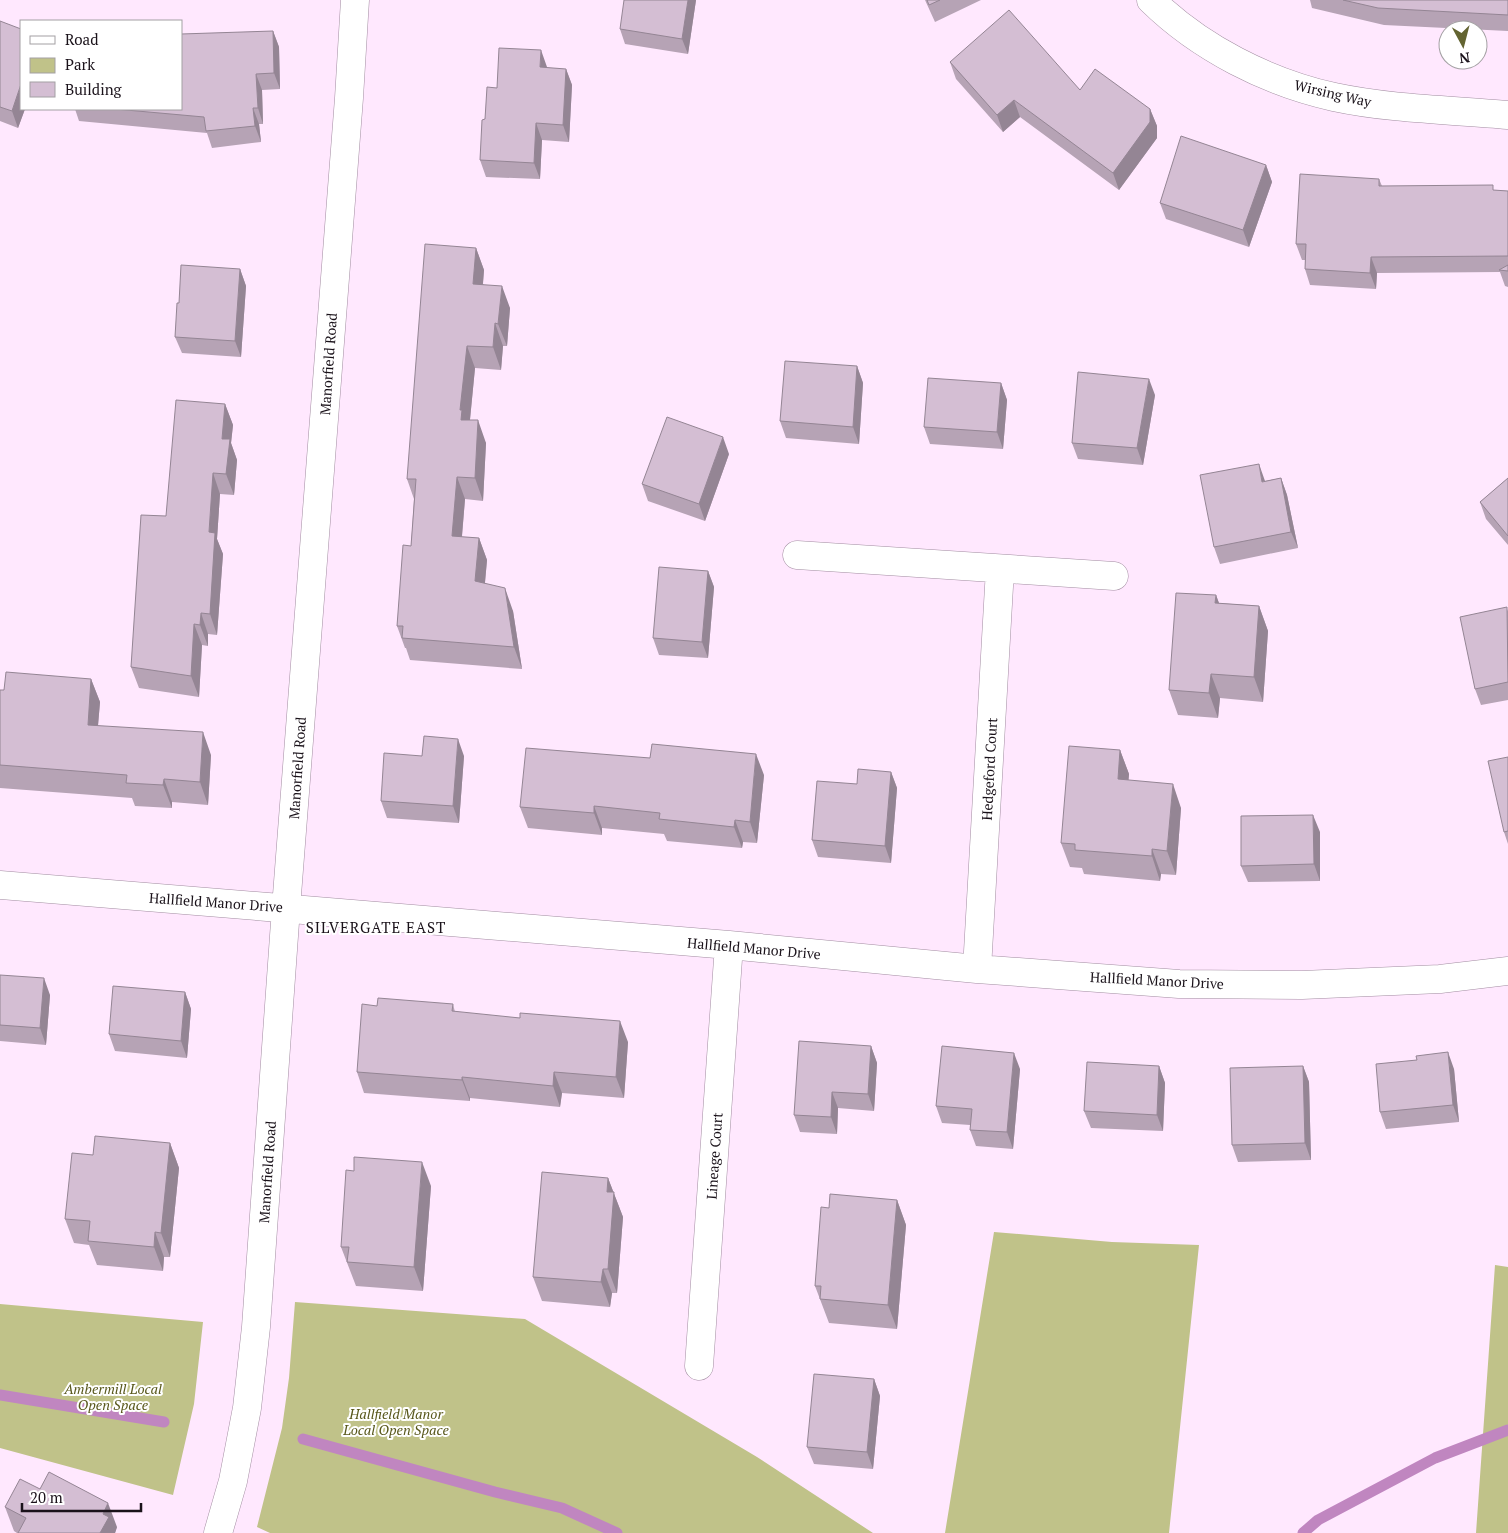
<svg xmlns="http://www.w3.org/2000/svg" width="1508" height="1533" font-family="'PT Serif',serif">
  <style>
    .green { fill: #c0c289 }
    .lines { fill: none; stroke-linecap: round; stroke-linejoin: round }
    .stream { stroke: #c086c0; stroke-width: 11 }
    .minor-casing { stroke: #a28da1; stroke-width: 29 }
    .minor { stroke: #fff; stroke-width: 28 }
    .wall { fill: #b6a3b5 }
    .shaded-wall { fill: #948594 }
    .building { fill: #d4bed3; stroke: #948594 }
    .labels { text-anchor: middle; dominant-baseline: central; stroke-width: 4; stroke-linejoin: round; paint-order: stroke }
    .street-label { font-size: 14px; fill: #1a121a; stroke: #fff }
    .park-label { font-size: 14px; font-style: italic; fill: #58571b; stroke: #fff }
    .neighbourhood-label { font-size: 15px; letter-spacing: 1px; fill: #1a121a; stroke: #fff }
  </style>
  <rect width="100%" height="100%" fill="#ffe8fe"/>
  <!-- green -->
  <path class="green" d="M994,1232l118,10 87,3 -30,288h-224z
    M1495,1265l13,2v266h-32z
    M295,1302l230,17 232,138 116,76h-603l-13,-6 25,-99 7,-50z
    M0,1304l203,18 -9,82 -21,91 -173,-47z"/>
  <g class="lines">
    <!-- stream -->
    <path class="stream" d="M0,1395l164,27
      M303,1439l192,53 67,16 55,25
      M1303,1533l15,-13 117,-62 73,-28"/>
    <!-- minor casing -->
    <g class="minor-casing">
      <path id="minor" d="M1151,0c49,48 116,82 183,97 56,12 117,13 174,18
        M797,555l317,21
        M0,885l729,60 248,24 202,15 123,1 138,-6 68,-8
        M977,969l23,-400
        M699,1366l30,-421
        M218,1533l15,-52 14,-73 9,-81 30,-419 63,-810 6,-98"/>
    </g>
    <!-- minor -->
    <use href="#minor" class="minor"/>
  </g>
  <!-- wall -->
  <path class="wall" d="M696,0l-8,54 -63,-10 -5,-15z
    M925,0h56l-46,22z
    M1310,0h198v31l-124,-6 -72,-17z
    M0,21l21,88h4l-7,19 -18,-7z
    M273,31l6,16 1,42 -18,1 1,34h-4l2,18 -49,6 -5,-15 -128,-12 -4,-12h106z
    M950,62l130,28 70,19 7,17v12l-38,52 -99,-73 -17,15 -47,-53z
    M547,67v1l19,1 6,16 -3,57 -27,-2 -2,39 -54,-2 -6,-17 5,-41 12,-31z
    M1266,165l6,17 -23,65 -83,-28 -6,-16z
    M1379,179l3,7 126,5v96l-3,-1 -5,-14 -123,1 -1,16 -66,-4 -5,-16v-9h-3l-6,-16z
    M476,248l8,22 -1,14 27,24 -3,38h-4l-2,24 -26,-2 -5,52 16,23 -3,58 -18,-2 -3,38 17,1 8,22 -2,23 28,28 9,58 -112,-9 -4,-12h-1l-8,-22 14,-80 3,-47 -7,-20z
    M240,269l6,17 -5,71 -59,-4 -7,-16 4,-34z
    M857,366l6,17 -4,61 -73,-6 -6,-17z
    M1001,383l6,17 -4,49 -73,-5 -6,-17z
    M1155,395l-12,70 -65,-6 -6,-16z
    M225,404l8,21 -2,18 6,17 -3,35 -14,-1 -3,45 6,15 -6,81 -9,-1v12l-6,-1 -3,52 -60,-9 -8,-21 35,-151z
    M729,454l-24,67 -57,-20 -6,-17z
    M1281,478l6,17 11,53 -78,16 -6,-17 51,-66z
    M1508,478v67l-22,-26 -6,-17z
    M708,571l6,16 -6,71 -49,-3 -6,-17z
    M1216,595l3,8 40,3 9,25 -5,71 -43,-4 -2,20 -40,-3 -9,-25z
    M1508,609v91l-27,5 -6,-16z
    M91,679l9,23 -2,24 113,29 -3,50 -36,-3v6l-37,-2 -3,-8 -132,-10v-98h4z
    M1120,750l9,24 -1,6 53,28 -5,67 -15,-1 -1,7 -76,-7 -2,-6 -12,-1 -9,-24z
    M422,756h42l-5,67 -72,-5 -6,-17z
    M1508,757v87l-4,-12z
    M891,772l6,16 -6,75 -73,-6 -6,-17 45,-56z
    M764,775l-7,68 -14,-1 -1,6 -75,-7 -3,-7 -62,-6v7l-74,-7 -8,-21z
    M1320,832v49l-72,1 -7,-16z
    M0,975l50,20 -4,50 -46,-4z
    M185,992l6,17 -4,49 -72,-7 -6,-17z
    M453,1004l2,8 173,30 -4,56 -62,-5 -2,14 -90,-9v3l-106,-8 -7,-21 20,-66z
    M871,1046l6,17 -3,48 -36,-3 -1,26 -37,-2 -6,-17z
    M1417,1060l37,9 5,53 -73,7 -6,-17z
    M1159,1066l6,17 -2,48 -72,-3 -7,-17z
    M1303,1066l6,16 2,78 -73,2 -6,-17z
    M1020,1069l-7,80 -37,-3 -6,-16v-5l-28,-2 -6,-17z
    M170,1143l9,25 -9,89h-6l-1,14 -66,-6 -8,-20 -15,-2 -9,-24 28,-64z
    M608,1178l15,39 -6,76h-5l-2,14 -68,-6 -9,-24z
    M431,1186l-8,105 -67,-5 -15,-39z
    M897,1200l9,25 -9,104 -68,-6 -14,-37 14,-78z
    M874,1379l6,17 -7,73 -59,-5 -7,-17z
    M5,1507l112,20 -2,6h-98l-3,-2z"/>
  <!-- shaded-wall -->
  <path class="shaded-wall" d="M688,0h8l-8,54 -6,-15z
    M273,31l6,16 1,42 -6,-16z
    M541,50l6,17 -1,17 -6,-17z
    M566,69l6,16 -3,57 -6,-17z
    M256,74l6,16 1,34 -5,-16z
    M21,84v25h4l-7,19 -6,-17z
    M1014,100l6,17 -17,15 -6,-17z
    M253,108l6,16 2,18 -6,-16z
    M1150,109l7,17v12l-38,52 -6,-17z
    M536,123l6,17 -2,39 -6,-16z
    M1266,165l6,17 -23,65 -6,-17z
    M476,248l8,22 -3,36 -8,-22z
    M1371,257l6,16 -1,16 -6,-16z
    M240,269l6,17 -5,71 -6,-16z
    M502,286l8,22 -3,38 -9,-22z
    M495,323l8,23 -2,24 -8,-23z
    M467,346l8,22 -6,61 -8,-9 -1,-10z
    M857,366l6,17 -4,61 -6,-17z
    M1149,379l6,16 -12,70 -6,-17z
    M1001,383l6,17 -4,49 -6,-17z
    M225,404l8,21 -2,18 6,17 -3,35 -8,-21 -4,-35z
    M478,420l8,23 -3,58 -8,-23z
    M723,437l6,17 -24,67 -6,-17z
    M1259,464l6,17 -3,1z
    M213,473l7,21 -3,45 6,15 -6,81 -7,-21 -1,-82z
    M457,477l8,22 -5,59 -8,-22z
    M1281,478l6,17 11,53 -7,-16z
    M479,538l8,22 -4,43 -8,-22z
    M708,571l6,16 -6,71 -6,-16z
    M505,588l8,23 9,58 -8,-22z
    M1216,595l9,25 -10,-17z
    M1259,606l9,25 -5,71 -9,-25z
    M201,613l7,21v12l-8,-21z
    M194,624l8,21 -3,52 -8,-21z
    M1211,674l9,24 -2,20 -9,-25z
    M91,679l9,23 -4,46 -8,-23z
    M203,732l8,23 -3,50 -8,-23z
    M458,739l6,17 -5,67 -6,-17z
    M1120,750l9,24 -2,30 -9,-25z
    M756,754l8,21 -7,68 -7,-21z
    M891,772l6,16 -6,75 -6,-17z
    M164,779l8,23v6l-9,-23z
    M1173,784l8,24 -5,67 -9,-24z
    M594,806l8,22v7l-8,-22z
    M1313,815l7,17v49l-6,-17z
    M735,820l8,22 -1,6 -8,-21z
    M1152,849l9,25 -1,7 -8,-25z
    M44,978l6,17 -4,50 -6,-17z
    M185,992l6,17 -4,49 -6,-17z
    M620,1021l8,21 -4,56 -8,-21z
    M871,1046l6,17 -3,48 -6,-17z
    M1448,1052l6,17 5,53 -6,-17z
    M1014,1053l6,16 -7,80 -6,-17z
    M1159,1066l6,17 -2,48 -6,-16z
    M1303,1066l6,16 2,78 -6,-17z
    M554,1072l8,21 -2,14 -7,-21z
    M462,1077l8,21v3l-8,-21z
    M832,1092l6,16 -1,26 -6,-17z
    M170,1143l9,25 -9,89 -9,-24z
    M422,1162l9,24 -8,105 -9,-24z
    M608,1178l15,39 -6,76 -9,-24 -1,-77z
    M897,1200l9,25 -9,104 -9,-24z
    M155,1232l9,25 -1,14 -9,-24z
    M603,1269l9,24 -2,14 -9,-25z
    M874,1379l6,17 -7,73 -6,-17z
    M108,1503l9,24 -2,6h-15l3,-19z"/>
  <!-- building -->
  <path class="building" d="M624,0h64l-6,39 -62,-10z
    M927,0h13l-11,5z
    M1343,0h165v15l-130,-7z
    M1009,10l71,80 15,-21 55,40v13l-37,51 -99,-73 -17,15 -47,-53z
    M0,21l21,8v55l-9,27 -12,-4z
    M273,31l1,42 -18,1 2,34h-5l2,18 -49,5 -2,-14 -89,-8h66v-75z
    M499,48l42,2 -1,17 26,2 -3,56 -27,-2 -2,40 -54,-3 2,-40 3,-1 2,-32 10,1z
    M1181,136l85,29 -23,65 -83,-27z
    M1300,174l79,5v7l114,-1v5l15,1v65l-137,1 -1,16 -65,-4 1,-25h-10z
    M425,244l51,4 -3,36 29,2 -4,38 -3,-1 -2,24 -26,-1 -7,64h2l-1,10h17l-3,58 -18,-1 -5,59 27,2 -4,43 30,7 9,59 -112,-9 1,-12h-6l6,-81 8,1 5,-67h-9z
    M181,265l59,4 -5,72 -60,-4 2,-34h2z
    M1508,265v6l-9,-1z
    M785,361l72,5 -4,61 -73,-6z
    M1078,372l71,7 -12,69 -65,-5z
    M928,378l73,5 -4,49 -73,-5z
    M176,400l49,4 -3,35h8l-4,35 -13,-1 -4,59 6,1 -5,81 -9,-1 -1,12 -6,-1 -3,52 -60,-9 10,-152 25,1z
    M667,417l56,20 -24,67 -57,-20z
    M1259,464l3,18 19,-4 10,54 -77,15 -14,-72z
    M1508,478v58l-28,-34z
    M659,567l49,4 -6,71 -49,-4z
    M1176,593l40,2 -1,8 44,3 -5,71 -43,-3 -2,19 -40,-3z
    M1507,607l1,75 -33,7 -15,-72z
    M6,672l85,7 -3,46 115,7 -3,50 -36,-3 -1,6 -37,-2 1,-8 -127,-10v-75h4z
    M424,736l34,3 -5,67 -72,-5 3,-48 38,3z
    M652,744l104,10 -6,68 -15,-2 -1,7 -75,-8 1,-6 -66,-7v7l-74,-6 6,-59 124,10z
    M1069,746l51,4 -2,29 55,5 -6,67 -15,-2v7l-77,-6v-6l-14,-1z
    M1508,757v74l-4,1 -16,-71z
    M858,769l33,3 -6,74 -73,-6 5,-59 40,3z
    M1313,815l1,49 -73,2v-50z
    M0,975l44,3 -4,50 -40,-3z
    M113,986l72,6 -4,49 -72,-7z
    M378,998l75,6 -1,7 68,7v-5l100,8 -4,56 -62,-5 -1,14 -91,-9v3l-105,-8 5,-68 15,2z
    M799,1041l72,5 -3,48 -36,-2 -1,25 -37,-2z
    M942,1046l72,7 -7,79 -37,-2 2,-21 -36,-3z
    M1448,1052l5,53 -73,7 -4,-48 41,-4 -1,-4z
    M1087,1062l72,4 -2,49 -73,-4z
    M1303,1066l2,77 -73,2 -2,-77z
    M95,1136l75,7 -9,90 -6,-1 -1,15 -66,-6 2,-20 -25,-2 7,-66 21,2z
    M354,1157l68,5 -8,105 -67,-5 2,-15h-8l5,-77 8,1z
    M542,1172l66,6 -1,14h7l-6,77h-5l-2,13 -68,-5z
    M830,1194l67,6 -9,105 -68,-6 1,-13h-6l6,-79 8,1z
    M814,1374l60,5 -7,73 -60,-5z
    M49,1472l59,31 -5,11 6,3 -9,16h-82l8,-15 -21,-11 15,-28 20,10z"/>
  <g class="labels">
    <!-- street labels -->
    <g class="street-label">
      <text transform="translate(1333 93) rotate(13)">Wirsing Way</text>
      <text transform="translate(328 364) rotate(-86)">Manorfield Road</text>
      <text transform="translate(297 768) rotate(-86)">Manorfield Road</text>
      <text transform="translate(989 769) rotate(-87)">Hedgeford Court</text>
      <text transform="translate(216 902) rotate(4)">Hallfield Manor Drive</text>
      <text transform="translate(754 948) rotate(5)">Hallfield Manor Drive</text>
      <text transform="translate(1157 980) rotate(3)">Hallfield Manor Drive</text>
      <text transform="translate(714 1156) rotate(-86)">Lineage Court</text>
      <text transform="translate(267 1172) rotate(-86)">Manorfield Road</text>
    </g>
    <!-- park labels -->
    <g class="park-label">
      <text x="113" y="1388">Ambermill Local<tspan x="113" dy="16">Open Space</tspan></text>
      <text x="396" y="1413">Hallfield Manor<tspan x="396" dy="16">Local Open Space</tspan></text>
    </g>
    <!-- neighbourhood labels -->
    <g class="neighbourhood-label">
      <text x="376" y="927">SILVERGATE EAST</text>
    </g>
  </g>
  <!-- legend -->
  <rect x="20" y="20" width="162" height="90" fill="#ffffff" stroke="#a3a0a3"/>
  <rect x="30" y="36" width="25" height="8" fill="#ffffff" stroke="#a3a0a3"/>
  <text x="65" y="45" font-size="15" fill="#1a121a">Road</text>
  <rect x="30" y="58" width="25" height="15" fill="#c0c289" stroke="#a3a0a3"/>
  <text x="65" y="70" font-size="15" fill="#1a121a">Park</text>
  <rect x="30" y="82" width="25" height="15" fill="#d4bed3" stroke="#a3a0a3"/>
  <text x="65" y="95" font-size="15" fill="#1a121a">Building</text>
  <!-- north arrow -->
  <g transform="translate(1463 45) rotate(173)"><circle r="24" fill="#ffffff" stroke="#a3a0a3"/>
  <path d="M0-4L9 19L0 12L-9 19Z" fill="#636431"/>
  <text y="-8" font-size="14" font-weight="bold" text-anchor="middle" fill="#1a121a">N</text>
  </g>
  <!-- scale -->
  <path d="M22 1503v8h119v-8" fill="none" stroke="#1a121a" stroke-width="2.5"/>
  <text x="30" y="1503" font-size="15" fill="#1a121a" stroke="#ffffff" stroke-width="4" paint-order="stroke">20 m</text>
</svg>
